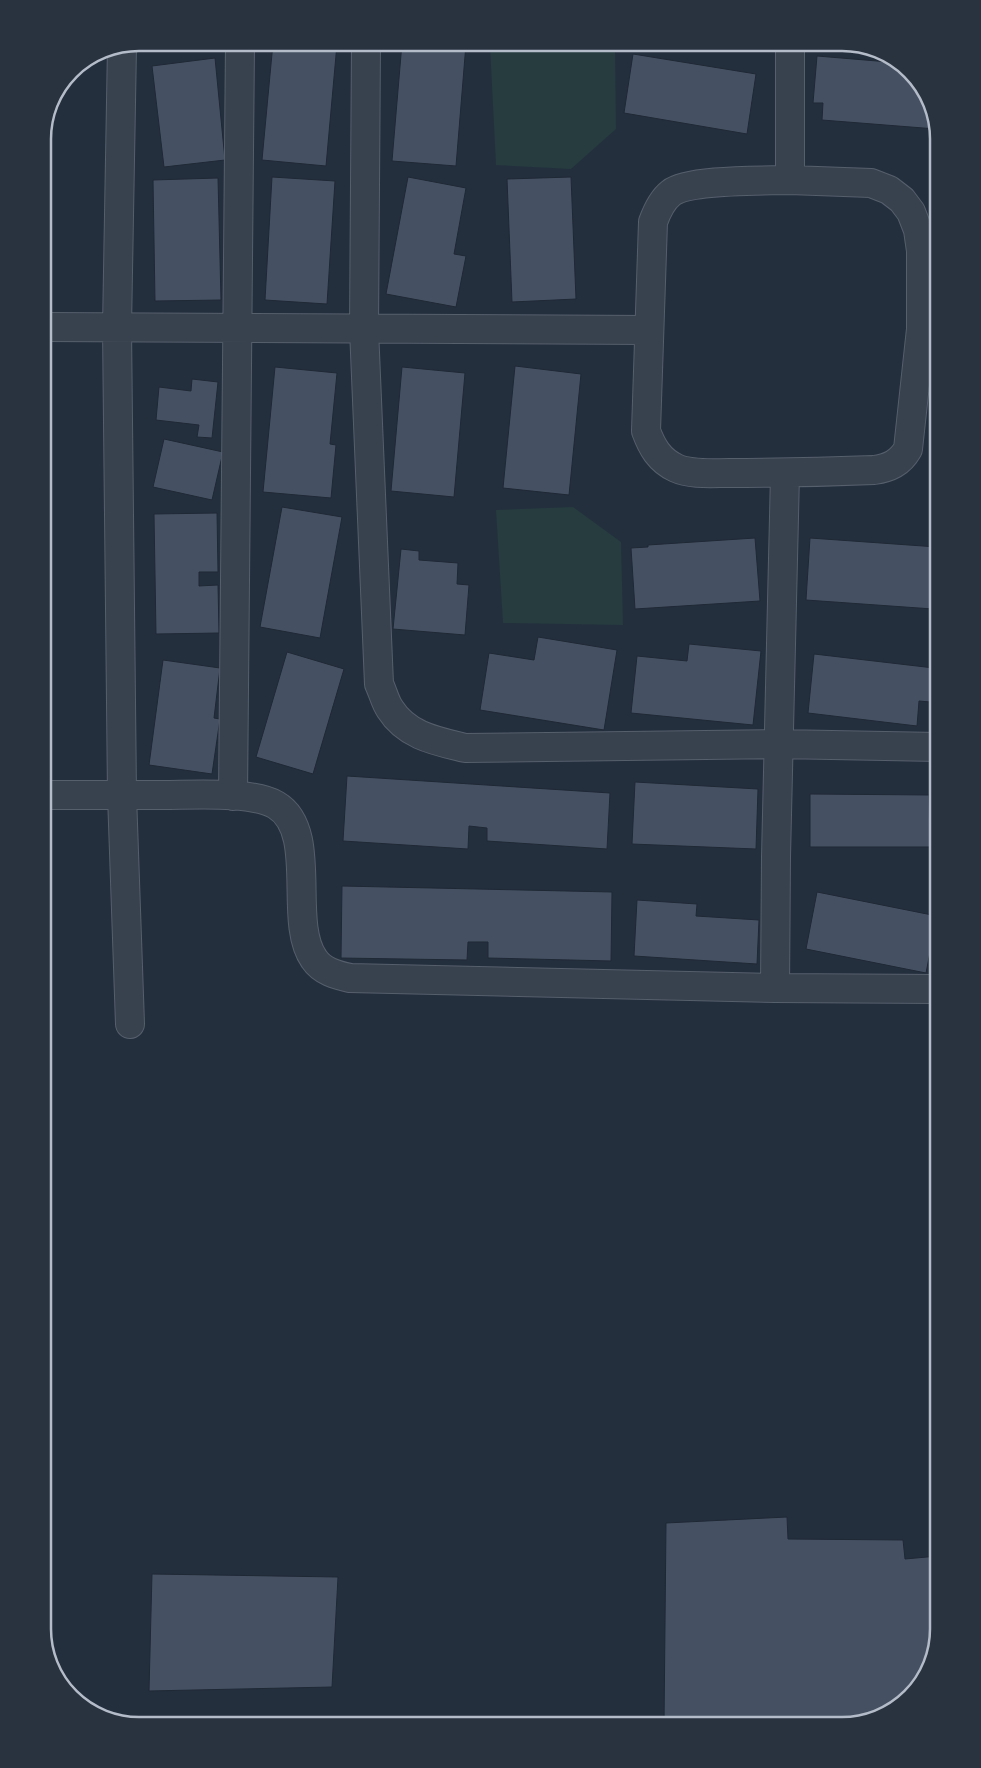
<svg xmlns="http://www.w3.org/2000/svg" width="981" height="1768" font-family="Raleway,sans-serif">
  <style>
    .green { fill: #263c3f }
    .building { fill: #455162; stroke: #1f2835 }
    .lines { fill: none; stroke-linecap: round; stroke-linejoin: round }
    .street-casing { stroke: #565f6c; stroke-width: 30 }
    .street { stroke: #38414e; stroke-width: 28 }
    .rim { fill: none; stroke: #b4bcc9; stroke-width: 2.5 }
  </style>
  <rect width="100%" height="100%" fill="#242f3e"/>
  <!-- green -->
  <path class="green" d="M615,44l1,85 -45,40 -75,-4 -6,-119z
    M573,507l48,35 2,83 -120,-2 -7,-113z"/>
  <!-- building -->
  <path class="building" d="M273,43l64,1 -11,122 -64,-6z
    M402,43l64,1 -10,122 -64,-5z
    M633,54l123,20 -9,60 -123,-21z
    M817,56l84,7 30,39 5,27 -114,-9 1,-17h-10z
    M215,58l10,102 -61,7 -12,-101z
    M272,177l63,4 -8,123 -62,-4z
    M408,177l58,11 -12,66 12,2 -10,51 -70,-13z
    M571,177l5,122 -64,3 -5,-123z
    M218,178l3,122 -66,1 -2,-121z
    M515,366l66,8 -12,121 -66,-7z
    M275,367l62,6 -7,71 6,1 -5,53 -68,-6z
    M402,367l63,6 -11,124 -63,-6z
    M192,379l26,3 -6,56 -15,-1 2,-12 -43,-5 3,-33 32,4z
    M164,439l59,13 -11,48 -59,-13z
    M282,507l60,10 -22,121 -60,-11z
    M217,513l1,59h-19v14l19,-1 1,48 -63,1 -2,-120z
    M755,538l5,63 -125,8 -4,-61 17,-1v-2z
    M810,538l127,9 -4,62 -127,-9z
    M401,549l18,2v9l39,3 -1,21 12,1 -4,50 -72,-6z
    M538,637l79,13 -13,80 -124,-20 9,-57 45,7z
    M689,644l72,7 -8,74 -122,-12 6,-57 50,5z
    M287,652l57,17 -31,105 -57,-17z
    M814,654l120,14 -4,34 -11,-1 -2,25 -109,-13z
    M163,660l57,8 -6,50 6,1 -8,55 -63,-9z
    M347,776l263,17 -3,56 -120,-8v-13l-18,-2 -1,23 -125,-8z
    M635,782l123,7 -2,60 -124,-5z
    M810,794l119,1 1,52h-120z
    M342,886l270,6 -1,69 -123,-3v-16h-20l-1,18 -126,-2z
    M817,892l120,24 -11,57 -120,-24z
    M637,900l60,4 -1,12 63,4 -2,44 -123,-8z
    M787,1517l1,22 115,1 2,19 33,-3v73l-16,54 -43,35 -37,8 -178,-1 2,-202z
    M152,1574l186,3 -6,110 -183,4z"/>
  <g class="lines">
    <!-- street casing -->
    <g class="street-casing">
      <path id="street" d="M366,43l-2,286 15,355c4,8 6,18 11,25 17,27 46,32 75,39l314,-4 159,3
        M790,43v137
        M122,46l-5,282 5,467 8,229
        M790,180l81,3 18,7 13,10 9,12 7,18 3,21v78l-13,120c-8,14 -19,19 -34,21 -49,2 -97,3 -145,3 -16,0 -38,2 -53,-5 -17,-8 -24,-21 -30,-37l7,-209c4,-11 9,-22 18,-29 18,-14 94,-12 119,-13z
        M43,327l606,3
        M43,795c40,0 81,0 121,0 28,0 89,-4 112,10 44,26 11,116 38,154 8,12 22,16 36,19l425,10 163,1
        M233,796l7,-753
        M775,988l1,-131 9,-383"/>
    </g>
    <!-- street -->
    <use href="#street" class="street"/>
  </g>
  <!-- crop -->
  <path d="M0 0H981V1768H0ZM139 51H842A88 88 0 0 1 930 139V1629A88 88 0 0 1 842 1717H139A88 88 0 0 1 51 1629V139A88 88 0 0 1 139 51Z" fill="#29323f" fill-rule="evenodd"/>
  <path class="rim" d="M139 51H842A88 88 0 0 1 930 139V1629A88 88 0 0 1 842 1717H139A88 88 0 0 1 51 1629V139A88 88 0 0 1 139 51Z"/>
</svg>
